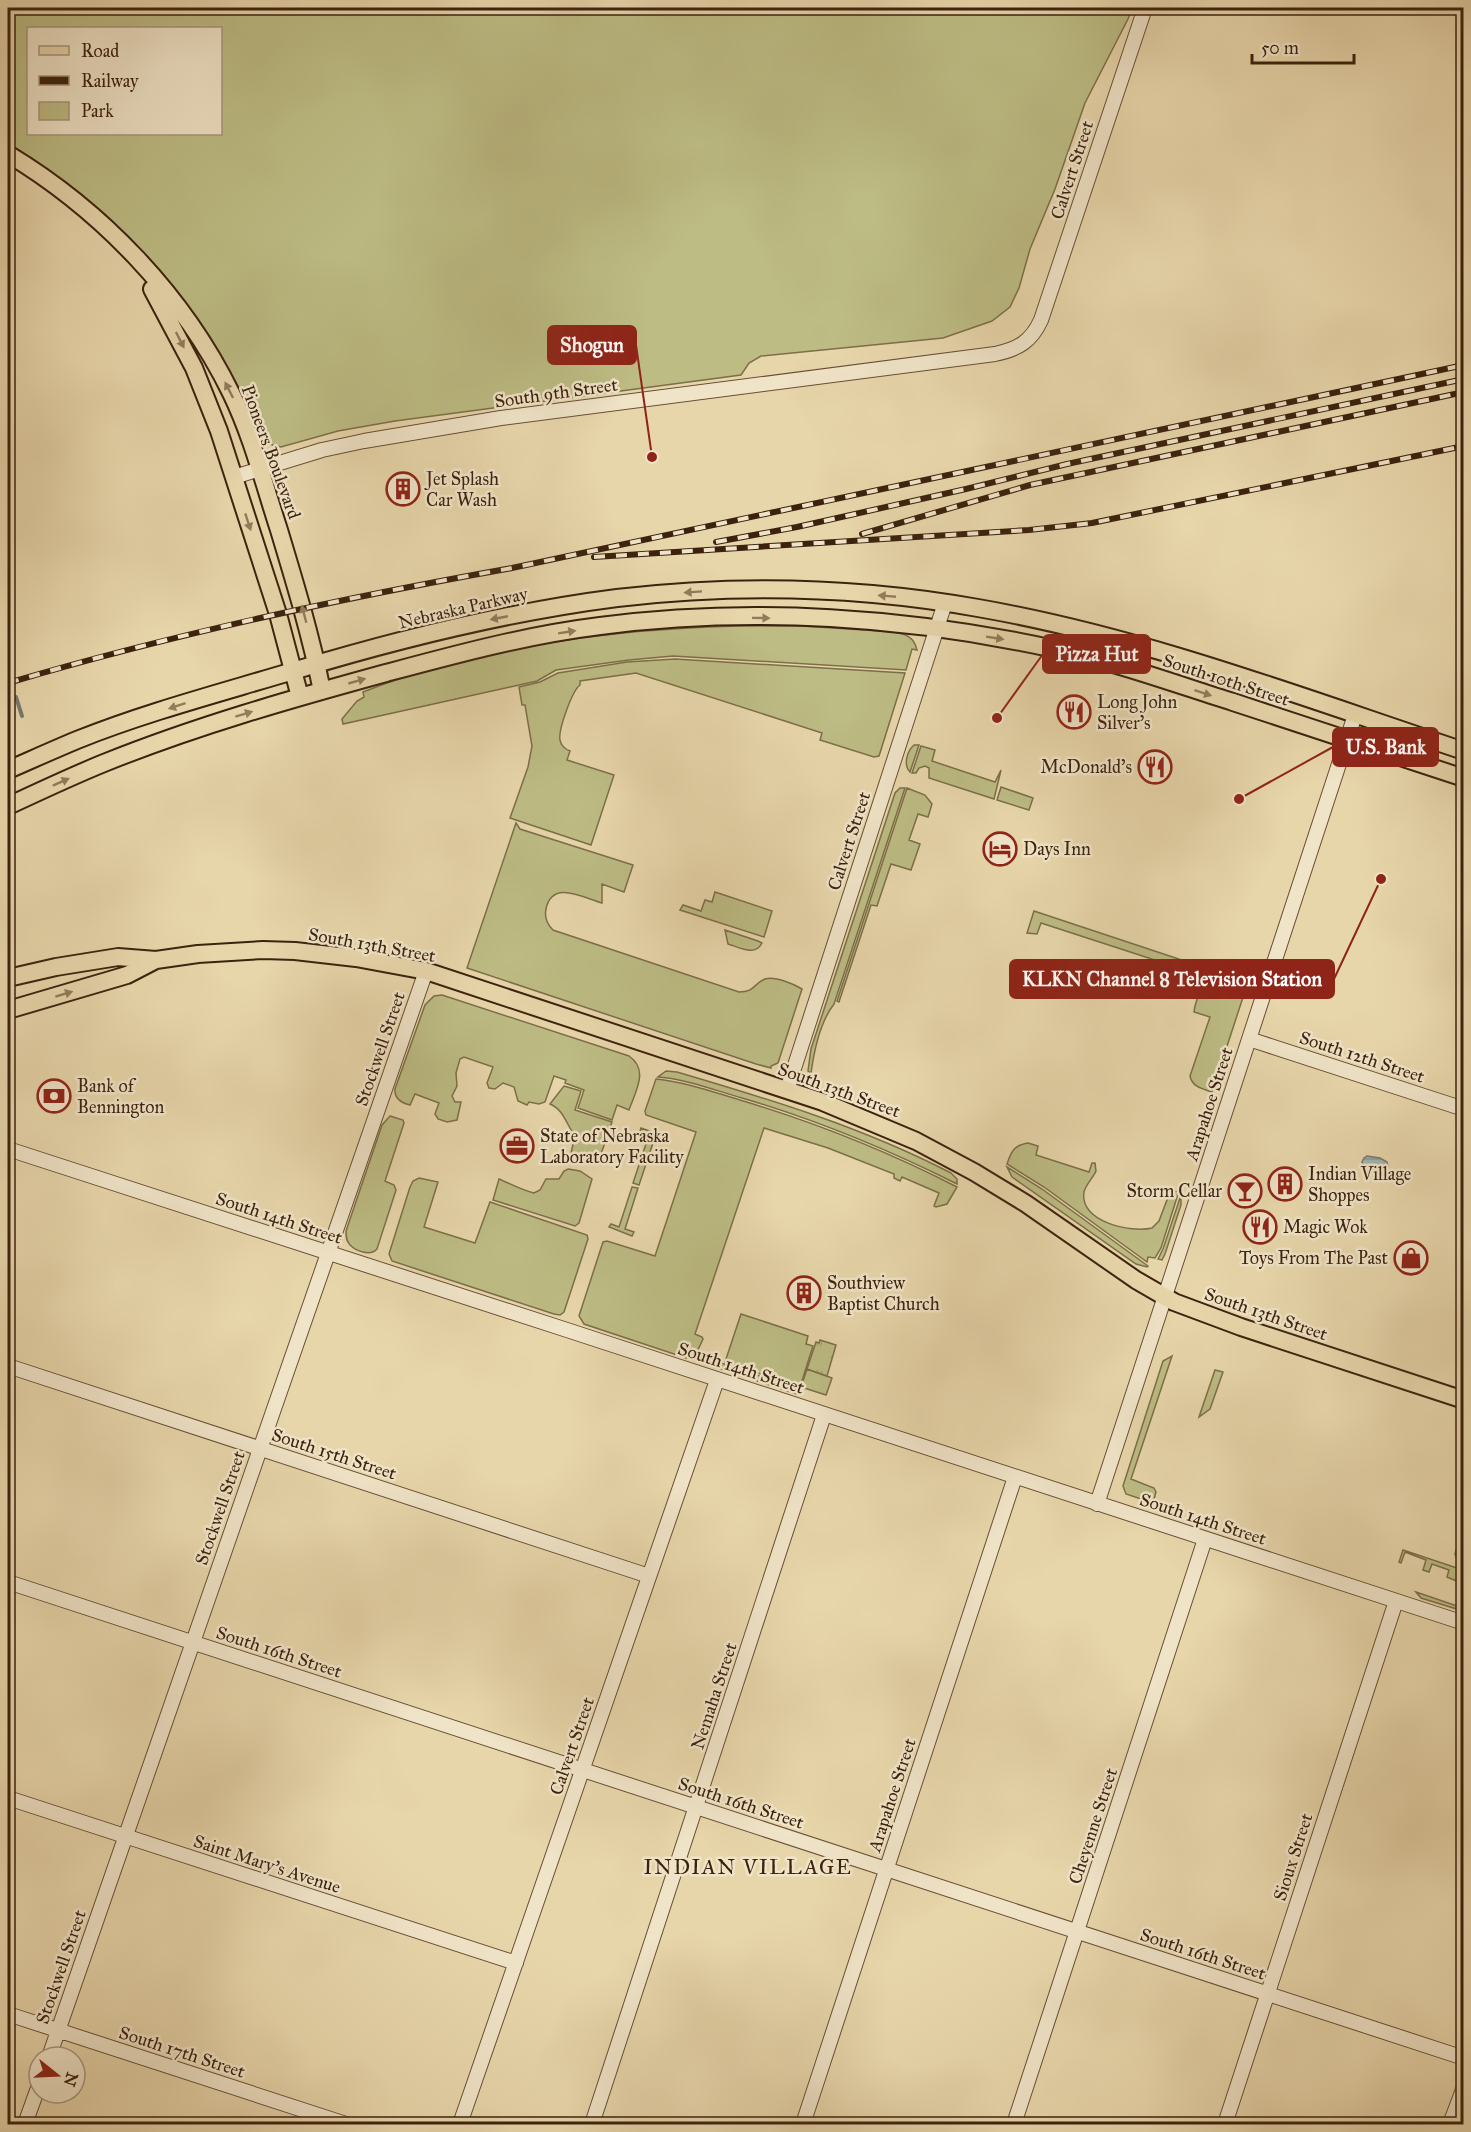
<svg xmlns="http://www.w3.org/2000/svg" width="1471" height="2132" font-family="'IM FELL Great Primer',serif">
  <style>
    .green { fill: #bdbc84; stroke: #7c6f49; stroke-width: 1.5; fill-rule: evenodd }
    .park { fill: url(#park-tufts); stroke: #7c6f49; stroke-width: 1.5 }
    .water { fill: url(#water-rules); stroke: #777b73; stroke-width: 1.5 }
    .lines { fill: none; stroke-linecap: round; stroke-linejoin: round }
    .stream { stroke: #777b73; stroke-width: 4 }
    .minor-casing { stroke: #674f35; stroke-width: 16 }
    .major-casing { stroke: #3c220e; stroke-width: 20 }
    .minor { stroke: #f0e4c8; stroke-width: 14 }
    .major { stroke: #e8d6ab; stroke-width: 16 }
    .rail-casing { stroke: #3c220e; stroke-width: 6 }
    .rail { stroke: #f0e4c8; stroke-width: 4; stroke-dasharray: 11; stroke-linecap: butt }
    .oneway { fill: #927c5c }
    .labels { text-anchor: middle; dominant-baseline: central; stroke-width: 5; stroke-linejoin: round; paint-order: stroke }
    .street-label { font-size: 18px; fill: #3c220e; stroke: #f0e4c8 }
    .poi-label { font-size: 18px; fill: #3c220e; stroke: #f0e4c8; text-anchor: start }
    .quarter-label { font-size: 21px; letter-spacing: 1.5px; fill: #3c220e; stroke: #f0e4c8 }
    .leader { fill: none; stroke: #8f2418; stroke-width: 2 }
    .callout-dot { fill: #8f2418; stroke: #f0e4c8; stroke-width: 2 }
    .callout { fill: #8f2418; stroke: #8f2418; stroke-width: 2 }
    .callout-label { font-size: 20px; text-anchor: middle; font-weight: bold; fill: #fff }
  </style>
  <defs>
    <pattern id="park-tufts" width="24" height="20" patternUnits="userSpaceOnUse" patternTransform="scale(1.5)"><rect width="24" height="20" fill="#bdbc84"/><path d="M3 7l-1-3M5 7V3M7 7l1-3M15 17l-1-3M17 17v-4M19 17l1-3" fill="none" stroke="#a3a171"/></pattern>
    <pattern id="water-rules" width="6" height="5" patternUnits="userSpaceOnUse" patternTransform="scale(1.5)"><rect width="6" height="5" fill="#9eb6b6"/><path d="M0 2.5h6" fill="none" stroke="#829492"/></pattern>
  </defs>
  <rect width="100%" height="100%" fill="#e8d6ab"/>
  <filter id="stains"><feTurbulence type="fractalNoise" baseFrequency=".00333" numOctaves="4"/><feColorMatrix values="0 0 0 0 .2 0 0 0 0 .09 0 0 0 0 .02 0 0 0 .5 -.17"/></filter>
  <radialGradient id="worn" r=".72"><stop offset=".6" stop-color="#630" stop-opacity="0"/><stop offset="1" stop-color="#630" stop-opacity=".3"/></radialGradient>
  <!-- green -->
  <path class="green" d="M8,8h1119l2,9 -44,86 -30,86 -25,60 -11,39 -9,19 -18,14 -49,17 -182,18 -12,7 -8,12 -346,46 -57,10 -57,16 -12,-3 -12,-10 -28,-58 -35,-58 -30,-42 -59,-62 -86,-64 -11,-6zM28,28h192v106h-192z
    M739,626h63l92,6c12,2 20,5 23,18l-5,-1 -6,21 -233,-14 -44,4 -73,10 -19,11 -194,43 -1,-5 15,-18 7,-4 -1,-5c118,-46 250,-63 376,-66z
    M675,659l230,14 -26,83 -5,1 -54,-17 2,-7 -186,-60 -56,8v4c-8,6 -22,45 -20,55 1,6 5,9 10,11l-3,9 47,15 -23,70 -81,-27 18,-51 4,-21 -7,-41h-3l-3,-18 21,-5 18,-9 69,-11z
    M914,745h5l-9,27c-7,-7 -3,-21 4,-27z
    M921,746l14,4 -3,11 63,21 6,-12 -7,29 -65,-21v-10l-4,-2 -6,2 -3,5h-4z
    M1001,787l32,11 -4,12 -32,-10z
    M900,788h5l-71,216c-14,18 -20,47 -23,69l-3,-2 3,-22 84,-256z
    M907,788l18,7 7,9 -4,13 -10,-3 -9,26 11,4 -9,26 -20,-6 -14,42 -6,-1 -32,97 -2,-1z
    M516,823l4,6 113,36 -9,27 -22,-8v19c-18,-5 -50,-24 -56,6 -2,9 1,15 7,21l186,62c16,0 14,-8 26,-13 10,-3 29,5 37,10l-24,74 -7,3v2l-15,-4 -289,-96z
    M715,892l57,19 -8,26 -84,-27 3,-5 18,6 4,-11 7,2z
    M1034,911l214,71 -36,110c-9,-3 -20,-5 -22,-16l20,-59 -16,-5c1,-14 9,-23 13,-35l-166,-54 -4,11 -10,-1z
    M725,930l33,11 4,2c-7,14 -23,4 -34,1z
    M442,995l187,61c20,14 7,34 0,54l-12,-5 -5,15 -34,-12 6,-18 -19,-7 1,-3 -12,-4 -9,26 -6,2 -10,-2 -2,3 -9,-4 -4,-14 -11,-4 -8,6 -6,-1 -2,-5 6,-16 -29,-10 -4,2 -4,14 1,13 -5,10 3,6h6l-4,18 -10,2 -9,-3 -3,-5 4,-11 -24,-9 -5,11c-8,-2 -16,-6 -15,-16l30,-84 9,-9z
    M666,1071l11,1c95,28 185,55 274,101l6,6v5c-70,-35 -140,-64 -215,-86 -28,-8 -56,-19 -84,-21z
    M656,1079c29,3 57,13 84,21 77,23 145,50 217,87l-10,17 -11,3 -2,-1 5,-13 -37,-16 -2,4 -6,-3v-4l-66,-26 -64,-20 -69,206 7,3 1,2 -7,15 -12,-4v2l10,4 -8,2 -102,-34 -5,-8 24,-74 4,-1 48,15 41,-124 -50,-17 -1,-4z
    M564,1086l17,5 -6,19 37,12 -13,38c-10,0 -21,2 -28,-7l4,-17c-9,-12 -11,-26 -25,-32z
    M390,1116l13,4 1,3 -19,58 9,4 2,5 -19,59c-6,7 -20,3 -27,-4 -4,-4 -4,-9 -4,-14l36,-106z
    M641,1128l25,9 -3,2 -8,-2 -16,48 -6,-2 16,-48 -9,-4z
    M1028,1143l10,3 -2,9 53,17 3,-9h3l1,8c-3,7 -10,13 -12,21 -5,30 47,41 68,36l7,-7 11,-29 9,-1 -18,57 -6,10 -7,-1 -1,5 -103,-75 -37,-23c4,-12 7,-19 21,-21z
    M1007,1167l35,22 106,77 -1,1 -11,-3 -124,-87z
    M568,1169l12,2 12,8 -13,44 -4,3 -82,-26 6,-21c12,5 23,11 35,14l6,-3 6,-11h13l5,-8z
    M419,1178l19,4 -14,45 51,16 15,-41 97,33 1,4 -24,73 -4,3 -6,-1 -162,-53 -3,-7 21,-67 3,-6z
    M632,1187l6,1 -13,41 9,3 -2,4 -23,-9 2,-3 8,3z
    M1181,1195v10l-16,49 -3,6 -4,-1 5,-10z
    M741,1314l67,22 -2,8 7,2 -13,41 -75,-25z
    M1172,1356l-41,123 23,9 2,4 -3,11 -27,-9 -3,-8 40,-125z
    M712,1360l87,29 -2,5 -76,-25 -6,-3z
    M807,1369l25,9 -6,17 -25,-8z
    M1215,1370l8,2 -13,37 -11,8z
    M1463,1526v33l-7,-2 -1,-3z
    M1403,1550l60,20 -2,13 -14,-6 2,-7 -17,-6 -3,8 -6,-2 3,-10 -21,-8 -4,11 -2,-1z
    M1416,1592l47,16v3l-42,-13z"/>
  <!-- park -->
  <path class="park" d="M820,1340l16,5 -9,31 -20,-7 9,-27 3,1z"/>
  <!-- water -->
  <path class="water" d="M1367,1156l13,2 7,4 1,4 -6,8 -9,-4 -8,-1 -3,-7 2,-4z"/>
  <g class="lines">
    <!-- stream -->
    <path class="stream" d="M16,697l6,19"/>
    <!-- minor casing -->
    <g class="minor-casing">
      <path id="minor" d="M234,477l88,-27 42,-9 137,-23 494,-64c23,-5 36,-12 46,-34l104,-312
        M1249,1039l215,70
        M787,1090l158,-487
        M8,1149l559,181 897,293
        M8,1366l641,210
        M1097,1504l258,-789
        M8,1582l1456,476
        M8,1798l508,165
        M8,2014l338,110
        M49,2057l377,-1086
        M25,2124l14,-39
        M460,2124l257,-744
        M592,2124l232,-709
        M803,2124l212,-647
        M1014,2124l191,-585
        M1225,2124l171,-523
        M1450,2124l14,-37"/>
    </g>
    <!-- major casing -->
    <g class="major-casing">
      <path id="major" d="M8,154c93,56 175,141 223,239 21,43 33,91 48,137 16,53 32,106 43,161
        M152,289l42,79 25,63 59,183 22,83
        M8,770c23,-10 45,-20 69,-30 70,-28 143,-47 216,-69 106,-32 214,-59 324,-73 119,-14 243,-11 361,10 167,29 326,90 486,143
        M8,806c32,-15 64,-30 96,-43 92,-37 187,-64 282,-90 71,-19 141,-38 214,-47 152,-20 310,-9 459,24 59,13 117,34 174,52 77,26 154,51 231,76
        M8,978l48,-11 62,-10 38,3 42,-6 65,-4 32,1 61,7 70,13 397,131 93,39 58,31 51,31 111,77 38,22 67,25 223,73
        M8,1010l119,-35 27,-14"/>
    </g>
    <!-- minor -->
    <use href="#minor" class="minor"/>
    <!-- major -->
    <use href="#major" class="major"/>
    <!-- rail casing -->
    <g class="rail-casing">
      <path id="rail" d="M862,534l168,-49 434,-93
        M716,542l81,-15 169,-38 101,-25 397,-85
        M594,557l435,-27 63,-7 372,-77
        M8,683c165,-49 334,-85 504,-115l952,-203"/>
    </g>
    <!-- rail -->
    <use href="#rail" class="rail"/>
  </g>
  <!-- one-way arrows -->
  <defs><path id="oneway-solid" d="M-6-.8H1V-3.2L6.5 0L1 3.2V.8H-6Z" transform="scale(1.5)"/></defs>
  <g class="oneway">
    <use href="#oneway-solid" transform="translate(180 340) rotate(63)"/>
    <use href="#oneway-solid" transform="translate(229 390) rotate(-117)"/>
    <use href="#oneway-solid" transform="translate(248 522) rotate(72)"/>
    <use href="#oneway-solid" transform="translate(693 592) rotate(176)"/>
    <use href="#oneway-solid" transform="translate(887 596) rotate(-175)"/>
    <use href="#oneway-solid" transform="translate(304 614) rotate(-105)"/>
    <use href="#oneway-solid" transform="translate(499 618) rotate(169)"/>
    <use href="#oneway-solid" transform="translate(761 618) rotate(1)"/>
    <use href="#oneway-solid" transform="translate(567 632) rotate(-9)"/>
    <use href="#oneway-solid" transform="translate(995 638) rotate(9)"/>
    <use href="#oneway-solid" transform="translate(357 681) rotate(-16)"/>
    <use href="#oneway-solid" transform="translate(1203 693) rotate(18)"/>
    <use href="#oneway-solid" transform="translate(177 706) rotate(162)"/>
    <use href="#oneway-solid" transform="translate(244 714) rotate(-17)"/>
    <use href="#oneway-solid" transform="translate(61 782) rotate(-24)"/>
    <use href="#oneway-solid" transform="translate(64 994) rotate(-17)"/>
  </g>
  <!-- icons -->
  <defs>
    <g id="building-ring" transform="scale(1.725)"><circle r="9.5" fill="#f0e4c8" stroke="#8f2418" stroke-width="1.5"/><path d="M-4-6H4V6H1V3H-1V6H-4ZM-2.5-4.3h1.7v1.8h-1.7ZM.8-4.3h1.7v1.8H.8ZM-2.5-1h1.7V.8h-1.7ZM.8-1h1.7V.8H.8Z" fill="#8f2418"/></g>
    <g id="restaurant-ring" transform="scale(1.725)"><circle r="9.5" fill="#f0e4c8" stroke="#8f2418" stroke-width="1.5"/><path d="M-5-6h1v4h1v-4h1v4h1v-4h1v5L-1.5 .5V6h-2V.5L-5-1ZM5-6V6H3V1.5H1.5Q1.5-4 5-6Z" fill="#8f2418"/></g>
    <g id="hotel-ring" transform="scale(1.725)"><circle r="9.5" fill="#f0e4c8" stroke="#8f2418" stroke-width="1.5"/><path d="M-6-4.5h1.5V1H6V5H4.5V3h-9V5H-6ZM-4 0a1.8 1.8 0 1 1 3.6 0ZM.5 0V-2.5h3Q6-2.5 6 0Z" fill="#8f2418"/></g>
    <g id="bank-ring" transform="scale(1.725)"><circle r="9.5" fill="#f0e4c8" stroke="#8f2418" stroke-width="1.5"/><path d="M-6-4H6V4H-6ZM0-2.3a2.3 2.3 0 1 0 0 4.6a2.3 2.3 0 1 0 0-4.6Z" fill="#8f2418"/></g>
    <g id="office-ring" transform="scale(1.725)"><circle r="9.5" fill="#f0e4c8" stroke="#8f2418" stroke-width="1.5"/><path d="M-6-3h4V-5.5h4V-3h4V5H-6ZM-1-4.5V-3h2v-1.5ZM-6 0V1H6V0Z" fill="#8f2418"/></g>
    <g id="bar-ring" transform="scale(1.725)"><circle r="9.5" fill="#f0e4c8" stroke="#8f2418" stroke-width="1.5"/><path d="M-6-5H6L.8 .8V4.5H3.5V6h-7V4.5H-.8V.8Z" fill="#8f2418"/></g>
    <g id="shop-ring" transform="scale(1.725)"><circle r="9.5" fill="#f0e4c8" stroke="#8f2418" stroke-width="1.5"/><path d="M-5-2.5h2.3a2.7 3.5 0 0 1 5.4 0H5L5.5 6h-11ZM-1.5-2.5h3a1.5 2.3 0 0 0-3 0Z" fill="#8f2418"/></g>
  </defs>
  <g fill-rule="evenodd">
    <use href="#building-ring" x="403" y="489"/>
    <use href="#restaurant-ring" x="1074" y="712"/>
    <use href="#restaurant-ring" x="1155" y="767"/>
    <use href="#hotel-ring" x="1000" y="849"/>
    <use href="#bank-ring" x="54" y="1096"/>
    <use href="#office-ring" x="517" y="1146"/>
    <use href="#building-ring" x="1285" y="1184"/>
    <use href="#bar-ring" x="1245" y="1191"/>
    <use href="#restaurant-ring" x="1260" y="1227"/>
    <use href="#shop-ring" x="1411" y="1258"/>
    <use href="#building-ring" x="804" y="1293"/>
  </g>
  <g class="labels">
    <!-- street labels -->
    <g class="street-label">
      <text transform="translate(1072 170) rotate(-72)">Calvert Street</text>
      <text transform="translate(556 393) rotate(-8)">South 9th Street</text>
      <text transform="translate(271 452) rotate(70)">Pioneers Boulevard</text>
      <text transform="translate(463 608) rotate(-13)">Nebraska Parkway</text>
      <text transform="translate(1226 680) rotate(18)">South 10th Street</text>
      <text transform="translate(849 841) rotate(-72)">Calvert Street</text>
      <text transform="translate(372 945) rotate(10)">South 13th Street</text>
      <text transform="translate(380 1049) rotate(-71)">Stockwell Street</text>
      <text transform="translate(1362 1057) rotate(18)">South 12th Street</text>
      <text transform="translate(839 1090) rotate(20)">South 13th Street</text>
      <text transform="translate(1209 1104) rotate(-72)">Arapahoe Street</text>
      <text transform="translate(279 1218) rotate(18)">South 14th Street</text>
      <text transform="translate(1266 1314) rotate(19)">South 13th Street</text>
      <text transform="translate(741 1368) rotate(18)">South 14th Street</text>
      <text transform="translate(334 1454) rotate(18)">South 15th Street</text>
      <text transform="translate(220 1508) rotate(-71)">Stockwell Street</text>
      <text transform="translate(1203 1519) rotate(18)">South 14th Street</text>
      <text transform="translate(279 1652) rotate(18)">South 16th Street</text>
      <text transform="translate(714 1696) rotate(-72)">Nemaha Street</text>
      <text transform="translate(572 1746) rotate(-71)">Calvert Street</text>
      <text transform="translate(892 1795) rotate(-72)">Arapahoe Street</text>
      <text transform="translate(741 1803) rotate(18)">South 16th Street</text>
      <text transform="translate(1093 1826) rotate(-72)">Cheyenne Street</text>
      <text transform="translate(1293 1857) rotate(-72)">Sioux Street</text>
      <text transform="translate(267 1864) rotate(18)">Saint Mary's Avenue</text>
      <text transform="translate(1203 1954) rotate(18)">South 16th Street</text>
      <text transform="translate(61 1967) rotate(-71)">Stockwell Street</text>
      <text transform="translate(182 2052) rotate(18)">South 17th Street</text>
    </g>
    <!-- poi labels -->
    <g class="poi-label">
      <text x="426" y="479">Jet Splash<tspan x="426" dy="21">Car Wash</tspan></text>
      <text x="1097" y="702">Long John<tspan x="1097" dy="21">Silver's</tspan></text>
      <text x="1132" y="767" text-anchor="end">McDonald's</text>
      <text x="1023" y="849">Days Inn</text>
      <text x="77" y="1086">Bank of<tspan x="77" dy="21">Bennington</tspan></text>
      <text x="540" y="1136">State of Nebraska<tspan x="540" dy="21">Laboratory Facility</tspan></text>
      <text x="1308" y="1174">Indian Village<tspan x="1308" dy="21">Shoppes</tspan></text>
      <text x="1222" y="1191" text-anchor="end">Storm Cellar</text>
      <text x="1283" y="1227">Magic Wok</text>
      <text x="1388" y="1258" text-anchor="end">Toys From The Past</text>
      <text x="827" y="1283">Southview<tspan x="827" dy="21">Baptist Church</tspan></text>
    </g>
    <!-- quarter labels -->
    <g class="quarter-label">
      <text x="748" y="1867">INDIAN VILLAGE</text>
    </g>
  </g>
  <!-- callouts -->
  <path class="leader" d="M652 457L636 345M997 718L1043 654M1239 799L1333 747M1381 879L1334 979"/>
  <g class="callout-dot">
    <circle cx="652" cy="457" r="6"/>
    <circle cx="997" cy="718" r="6"/>
    <circle cx="1239" cy="799" r="6"/>
    <circle cx="1381" cy="879" r="6"/>
  </g>
  <g class="callout">
    <rect x="548" y="326" width="88" height="38" rx="6"/>
    <rect x="1043" y="635" width="107" height="38" rx="6"/>
    <rect x="1333" y="728" width="105" height="38" rx="6"/>
    <rect x="1010" y="960" width="324" height="38" rx="6"/>
  </g>
  <g class="callout-label">
    <text x="592" y="352">Shogun</text>
    <text x="1097" y="661">Pizza Hut</text>
    <text x="1386" y="754">U.S. Bank</text>
    <text x="1172" y="986">KLKN Channel 8 Television Station</text>
  </g>
  <!-- margin -->
  <rect width="1471" height="2132" fill="none" stroke="#e8d6ab" stroke-width="30"/>
  <rect x="9" y="9" width="1453" height="2114" fill="none" stroke="#3c220e" stroke-width="3"/>
  <rect x="15" y="15" width="1441" height="2102" fill="none" stroke="#3c220e" stroke-width="1.5"/>
  <!-- legend -->
  <rect x="27" y="27" width="195" height="108" fill="#f0e4c8" stroke="#a8967e" stroke-width="1.5"/>
  <rect x="39" y="46" width="30" height="9" fill="#e8d6ab" stroke="#a8967e" stroke-width="1.5"/>
  <text x="81" y="57" font-size="18" fill="#3c220e">Road</text>
  <rect x="39" y="76" width="30" height="9" fill="#3c220e" stroke="#a8967e" stroke-width="1.5"/>
  <text x="81" y="87" font-size="18" fill="#3c220e">Railway</text>
  <rect x="39" y="102" width="30" height="18" fill="#bdbc84" stroke="#a8967e" stroke-width="1.5"/>
  <text x="81" y="117" font-size="18" fill="#3c220e">Park</text>
  <!-- north arrow -->
  <g transform="translate(57 2075) rotate(108)"><circle r="28" fill="#f0e4c8" stroke="#a8967e" stroke-width="1.5"/>
  <path d="M0-4.5L10 22L0 15L-10 22Z" fill="#8f2418"/>
  <text y="-9" font-size="16" font-weight="bold" text-anchor="middle" fill="#3c220e">N</text>
  </g>
  <!-- scale -->
  <path d="M1252 54v9h102v-9" fill="none" stroke="#3c220e" stroke-width="3"/>
  <text x="1261" y="54" font-size="18" fill="#3c220e" stroke="#f0e4c8" stroke-width="4.5" paint-order="stroke">50 m</text>
  <rect width="100%" height="100%" filter="url(#stains)"/>
  <rect width="100%" height="100%" fill="url(#worn)"/>
</svg>
